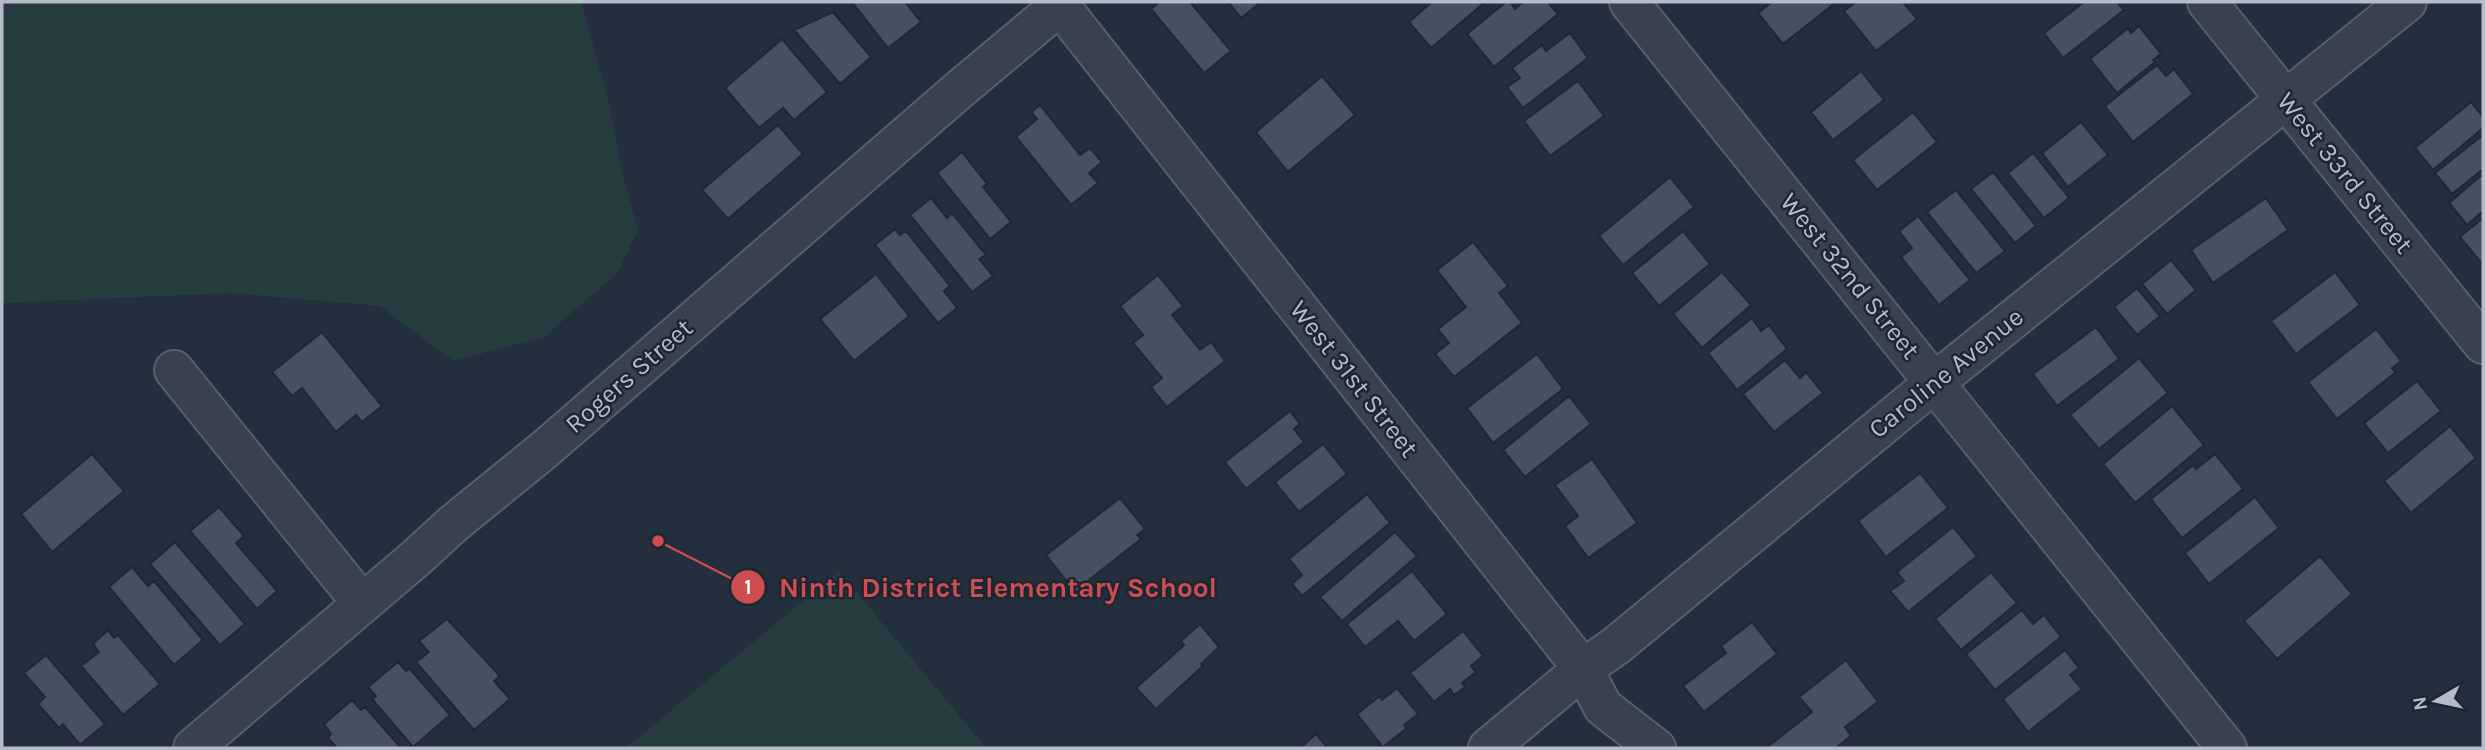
<svg xmlns="http://www.w3.org/2000/svg" width="2485" height="750" font-family="Karla,sans-serif">
  <style>
    .green { fill: #263c3f }
    .building { fill: #455162; stroke: #1f2835; stroke-width: 2 }
    .lines { fill: none; stroke-linecap: round; stroke-linejoin: round }
    .minor-casing { stroke: #565f6c; stroke-width: 42 }
    .minor { stroke: #38414e; stroke-width: 38 }
    .labels { text-anchor: middle; dominant-baseline: central; stroke-width: 5; stroke-linejoin: round; paint-order: stroke }
    .street-label { font-size: 26px; fill: #b4bcc9; stroke: #1d2633 }
    .leader { fill: none; stroke: #ce4d50; stroke-width: 2.5 }
    .callout-dot { fill: #ce4d50; stroke: #1d2633; stroke-width: 2.5 }
    .mark-label { font-size: 21px; text-anchor: middle; font-weight: bold; fill: #fff }
    .callout-label { font-size: 28px; text-anchor: middle; font-weight: bold; fill: #ce4d50; stroke: #1d2633; stroke-width: 5; stroke-linejoin: round; paint-order: stroke }
  </style>
  <rect width="100%" height="100%" fill="#242f3e"/>
  <!-- green -->
  <path class="green" d="M2,2h579l28,101 12,64 17,63 -20,42 -74,65 -91,24 -73,-55 -149,-13 -229,10z
    M839,571l147,177h-360z"/>
  <!-- building -->
  <path class="building" d="M852,2h53l16,20 -33,26z
    M1159,2h31l41,49 -27,22 -53,-64z
    M1228,2h33l-20,16z
    M1432,2h53l-54,46 -22,-26z
    M1506,2h4l5,7 8,-7h25l10,12 -64,53 -27,-33z
    M1772,2h62l1,1 -52,41 -25,-31z
    M1856,2h47l14,17 -41,32 -32,-40z
    M2084,2h33l7,8 -61,48 -19,-25z
    M833,12l38,45 -31,27 -46,-54z
    M2139,26l22,28 -8,6 2,2 -38,31 -27,-34 38,-31 3,5z
    M1570,33l18,25 -65,50 -16,-21 13,-9 -8,-10 30,-23 4,6z
    M782,39l45,53 -33,28 -11,-12 -24,20 -34,-40z
    M2157,65l9,11 8,-7 19,25 -60,48 -28,-36z
    M1861,71l23,29 -51,40 -22,-28z
    M1322,76l33,39 -67,57 -32,-40z
    M1578,81l26,35 -54,40 -26,-35z
    M2471,102l12,15v11l-50,42 -18,-22z
    M1040,105l40,50 10,-7 12,14 -13,11 9,10 -27,22 -55,-68 21,-18 -6,-7z
    M1913,112l24,30 -60,48 -24,-30z
    M2081,122l27,33 -40,32 -26,-34z
    M778,125l25,29 -75,65 -26,-29z
    M2483,135v34l-31,25 -17,-21z
    M962,152l25,32 -4,3 28,35 -21,17 -53,-66z
    M2033,153l36,45 -25,20 -36,-45z
    M1993,172l43,54 -21,17 -44,-54z
    M2483,174v37l-16,14 -18,-22z
    M1670,177l24,30 -71,58 -24,-29z
    M1956,190l49,61 -29,22 -49,-61z
    M931,198l16,20 5,-5 34,42 -7,4 14,17 -21,16 -62,-77z
    M2266,198l22,32 -75,53 -22,-33z
    M1918,216l52,64 -31,25 -38,-48 11,-9 -13,-17z
    M2483,218v47l-23,-28z
    M895,229l5,6 6,-4 44,55 -6,5 13,17 -19,15 -63,-78z
    M1683,231l27,33 -51,42 -27,-33z
    M1473,242l35,44 -9,7 23,30 -68,54 -19,-23 14,-11 -11,-14 28,-22 -29,-37z
    M2171,260l25,30 -29,24 -25,-30z
    M1722,272l29,33 -49,43 -29,-34z
    M2335,272l25,33 -64,49 -25,-33z
    M876,274l33,42 -55,45 -34,-42z
    M1158,275l25,31 -11,9 28,35 11,-8 14,19 -58,46 -16,-20 11,-9 -29,-35 10,-8 -23,-29z
    M2137,288l23,28 -23,19 -23,-28z
    M1752,318l9,13 8,-6 18,24 -50,41 -29,-37z
    M2096,327l23,32 -62,47 -24,-32z
    M2376,329l25,32 -9,7 4,4 -59,47 -29,-37z
    M322,332l60,74 -20,16 -6,-7 -20,17 -34,-44 -10,8 -20,-24z
    M1537,354l26,35 -70,54 -26,-35z
    M2139,358l29,35 -69,56 -29,-34z
    M1785,360l15,18 6,-6 17,21 -49,39 -31,-38z
    M2417,381l24,30 -53,42 -24,-30z
    M1569,396l22,28 -66,53 -22,-27z
    M2172,406l32,39 -69,58 -32,-39z
    M1290,411l10,13 -6,5 10,13 -58,47 -21,-27z
    M2450,426l26,32 -65,55 -27,-32z
    M1323,444l24,30 -48,38 -24,-30z
    M92,454l32,37 -72,61 -31,-38z
    M2215,454l28,35 -61,49 -31,-39 42,-34 3,4z
    M1592,459l45,64 -49,35 -23,-32 13,-10 -23,-31z
    M1920,473l28,35 -62,49 -28,-36z
    M1367,494l23,29 -88,73 -10,-12 10,-9 -13,-16z
    M2255,497l24,31 -70,56 -24,-31z
    M1120,498l25,31 -8,6 4,4 -52,41 6,7 -10,8 -5,-6 -4,4 -30,-38z
    M219,507l25,29 -8,7 41,48 -20,18 -67,-78z
    M1953,527l24,29 -69,56 -18,-21 14,-10 -7,-9z
    M1395,532l22,24 -75,65 -22,-24z
    M175,542l70,82 -25,21 -70,-81z
    M2320,556l32,38 -75,65 -33,-38z
    M132,567l16,19 6,-5 49,59 -29,25 -65,-78z
    M1412,571l35,43 -33,27 -16,-20 -33,26 -18,-23z
    M1991,572l26,31 -56,47 -26,-31z
    M2022,610l11,14 11,-9 17,22 -66,53 -29,-36z
    M447,619l53,57 -6,5 16,18 -36,31 -58,-68 13,-10 -10,-11z
    M1752,622l25,32 -73,58 -21,-26 43,-33 -5,-7z
    M1200,624l19,23 -18,17 2,2 -47,43 -20,-21 48,-43 -3,-4z
    M108,630l6,8 4,-3 42,49 -37,31 -42,-49 18,-14 -6,-8z
    M1463,631l20,25 -12,10 5,6 -14,11 3,4 -11,8 -4,-6 -16,13 -24,-29z
    M2065,650l14,18 -9,7 12,14 -54,43 -25,-33z
    M46,655l59,69 -25,21 -17,-21 -4,4 -21,-24 7,-7 -21,-24z
    M1846,660l32,42 -33,25 6,9 -15,12h-70l46,-36 -13,-15z
    M398,662l8,9 3,-3 41,47 -37,32 -41,-48 4,-3 -8,-9z
    M1397,688l21,26 -14,11 3,3 -24,19 -26,-33 23,-18 2,4z
    M352,700l9,10 4,-3 36,41h-64l-9,-10 3,-4 -7,-10z
    M1316,734l12,14h-34l4,-3 2,3z"/>
  <g class="lines">
    <!-- minor casing -->
    <g class="minor-casing">
      <path id="minor" d="M1057,2l526,667 20,38 53,41
        M1629,2l598,746
        M2207,2l276,342
        M174,370l188,233
        M193,748l223,-190 37,-34 91,-74 416,-361 104,-87
        M1488,748l95,-79 34,-24 318,-263 472,-380"/>
    </g>
    <!-- minor -->
    <use href="#minor" class="minor"/>
  </g>
  <g class="labels">
    <!-- street labels -->
    <g class="street-label">
      <text transform="translate(2345 173) rotate(51)">West 33rd Street</text>
      <text transform="translate(1850 276) rotate(51)">West 32nd Street</text>
      <text transform="translate(1946 373) rotate(-39)">Caroline Avenue</text>
      <text transform="translate(629 376) rotate(-41)">Rogers Street</text>
      <text transform="translate(1354 379) rotate(52)">West 31st Street</text>
    </g>
  </g>
  <!-- callouts -->
  <path class="leader" d="M658 541L748 587"/>
  <g class="callout-dot">
    <circle cx="658" cy="541" r="7"/>
    <circle cx="748" cy="587" r="18"/>
  </g>
  <g class="mark-label">
    <text x="748" y="594">1</text>
  </g>
  <g class="callout-label">
    <text x="998" y="597">Ninth District Elementary School</text>
  </g>
  <!-- border -->
  <rect width="2485" height="750" fill="none" stroke="#b4bcc9" stroke-width="7"/>
  <!-- north arrow -->
  <g transform="translate(2436 701) rotate(261)" stroke="#1d2633" stroke-width="5" paint-order="stroke">
  <path d="M0-5L12 26L0 18L-12 26Z" fill="#b4bcc9"/>
  <text y="-10" font-size="19" font-weight="bold" text-anchor="middle" fill="#b4bcc9">N</text>
  </g>
</svg>
